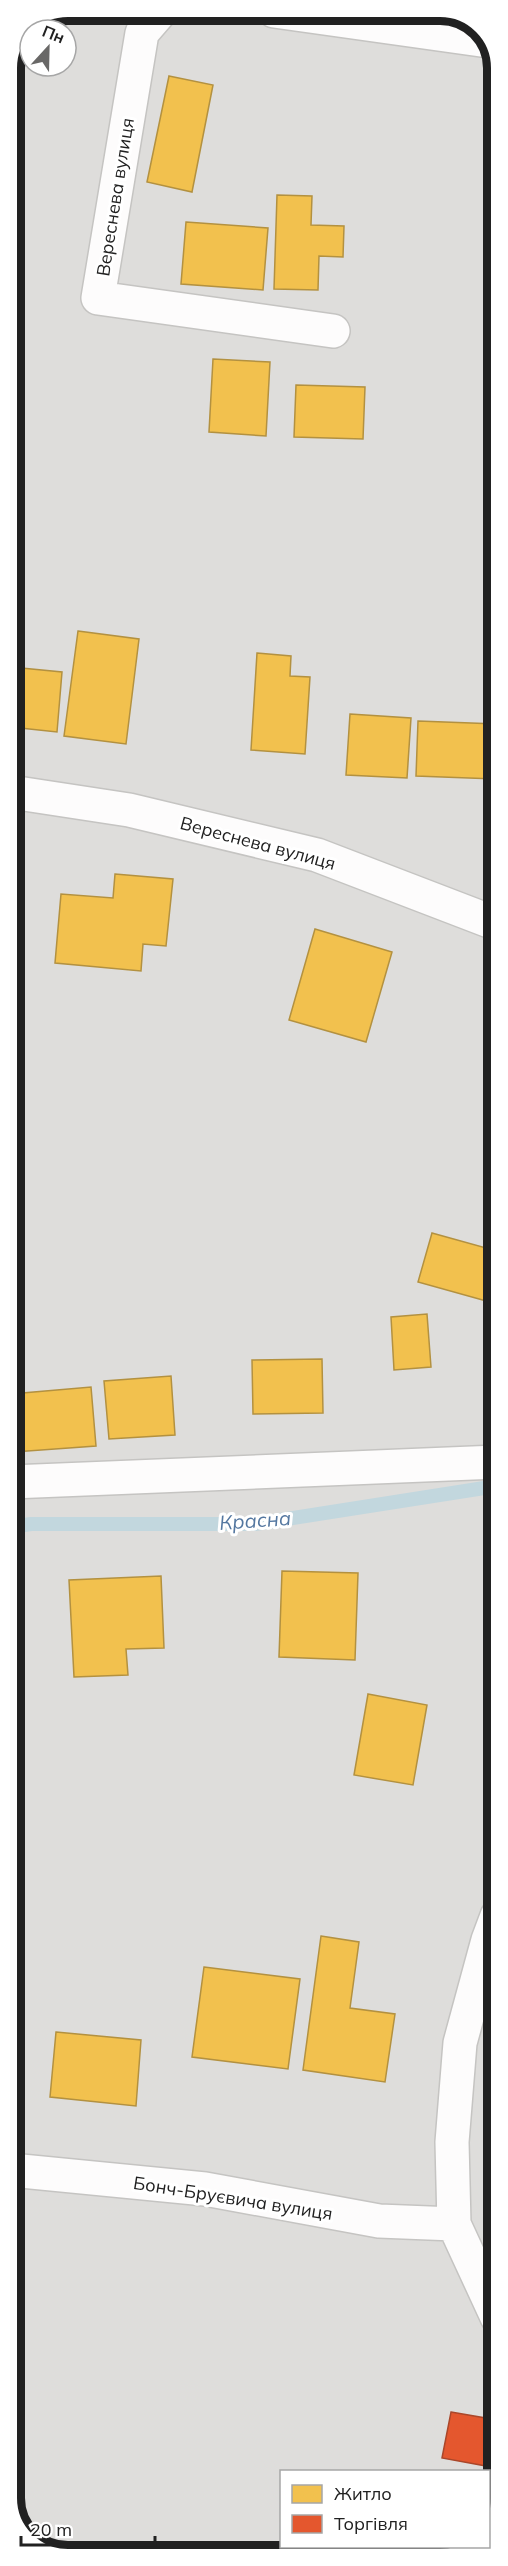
<svg xmlns="http://www.w3.org/2000/svg" width="508" height="2566" font-family="Mulish,sans-serif">
  <style>
    .residential { fill: #dedddb; fill-rule: evenodd }
    .homes { fill: #f2c14e; stroke: #b39140; stroke-width: 1.5 }
    .shops { fill: #e4572e; stroke: #aa472a; stroke-width: 1.5 }
    .lines { fill: none; stroke-linecap: round; stroke-linejoin: round }
    .stream { stroke: #c2d7de; stroke-width: 14 }
    .street-casing { stroke: #c5c4c2; stroke-width: 36 }
    .street { stroke: #fdfcfc; stroke-width: 33 }
    .labels { text-anchor: middle; dominant-baseline: central; stroke-width: 6; stroke-linejoin: round; paint-order: stroke }
    .street-label { font-size: 18px; fill: #212121; stroke: #fff }
    .water-label { font-size: 20px; font-style: italic; fill: #5477a0; stroke: #fff }
    .rim { fill: none; stroke: #212121; stroke-width: 8 }
  </style>
  <rect width="100%" height="100%" fill="#efedea"/>
  <!-- residential -->
  <path class="residential" d="M68,11h380l33,16 16,33v2439l-8,23 -1,-50h-206v74l182,1 -16,8h-388l-33,-16 -16,-33v-2439l16,-40zM30,30h36v36h-36z"/>
  <!-- homes -->
  <path class="homes" d="M169,76l44,9 -21,107 -45,-10z
    M277,195l35,1 -1,29 33,1 -1,31 -24,-1 -1,34 -44,-1z
    M186,222l82,6 -5,62 -82,-6z
    M213,359l57,3 -4,74 -57,-4z
    M296,385l69,2 -2,52 -69,-2z
    M78,631l61,8 -13,105 -62,-8z
    M257,653l34,3 -1,20 20,1 -5,77 -54,-4z
    M11,667l51,5 -5,60 -46,-5z
    M350,714l61,4 -4,60 -61,-3z
    M418,721l79,3 -2,55 -79,-3z
    M115,874l58,5 -7,67 -23,-2 -2,27 -86,-8 6,-69 52,4z
    M315,929l77,23 -26,90 -77,-22z
    M432,1233l65,18v53l-79,-22z
    M427,1314l4,53 -37,3 -3,-53z
    M322,1359l1,54 -70,1 -1,-54z
    M171,1376l4,59 -66,4 -5,-58z
    M91,1387l5,59 -82,6 -3,-58z
    M282,1571l76,2 -3,87 -76,-3z
    M161,1576l3,72 -38,1 2,26 -54,2 -5,-97z
    M368,1694l59,11 -14,80 -59,-10z
    M321,1936l38,6 -9,66 45,6 -10,68 -82,-12z
    M204,1967l96,12 -12,90 -96,-12z
    M56,2032l85,8 -5,66 -86,-9z
    M11,2033l11,2 -8,59h-3z
    M11,2455h6l-4,55 -2,-4z"/>
  <!-- shops -->
  <path class="shops" d="M451,2412l46,8v48l-55,-10z"/>
  <g class="lines">
    <!-- stream -->
    <path class="stream" d="M11,1527l20,-3h224l242,-38"/>
    <!-- street casing -->
    <g class="street-casing">
      <path id="street" d="M161,11l-19,22 -44,265 235,33
        M274,11l214,30
        M11,792l118,18 188,45 180,69
        M11,1482l486,-20
        M497,1916l-9,24 -28,103 -8,99 2,82 43,93
        M11,2170l194,19 174,32 75,3"/>
    </g>
    <!-- street -->
    <use href="#street" class="street"/>
  </g>
  <g class="labels">
    <!-- street labels -->
    <g class="street-label">
      <text transform="translate(115 197) rotate(-81)">Вереснева вулиця</text>
      <text transform="translate(258 843) rotate(15)">Вереснева вулиця</text>
      <text transform="translate(233 2198) rotate(9)">Бонч-Бруєвича вулиця</text>
    </g>
    <!-- water labels -->
    <g class="water-label">
      <text transform="translate(255 1520) rotate(-4)">Красна</text>
    </g>
  </g>
  <!-- crop -->
  <path d="M0 0H508V2566H0ZM68 21H440A47 47 0 0 1 487 68V2498A47 47 0 0 1 440 2545H68A47 47 0 0 1 21 2498V68A47 47 0 0 1 68 21Z" fill="#fff" fill-rule="evenodd"/>
  <path class="rim" d="M68 21H440A47 47 0 0 1 487 68V2498A47 47 0 0 1 440 2545H68A47 47 0 0 1 21 2498V68A47 47 0 0 1 68 21Z"/>
  <!-- legend -->
  <rect x="280" y="2470" width="210" height="78" fill="#ffffff" stroke="#a6a6a6" stroke-width="1.5"/>
  <rect x="292" y="2485" width="30" height="18" fill="#f2c14e" stroke="#a6a6a6" stroke-width="1.5"/>
  <text x="334" y="2500" font-size="18" fill="#212121">Житло</text>
  <rect x="292" y="2515" width="30" height="18" fill="#e4572e" stroke="#a6a6a6" stroke-width="1.5"/>
  <text x="334" y="2530" font-size="18" fill="#212121">Торгівля</text>
  <!-- north arrow -->
  <g transform="translate(48 48) rotate(22)"><circle r="28" fill="#ffffff" stroke="#a6a6a6" stroke-width="1.5"/>
  <path d="M0-4.5L10 22L0 15L-10 22Z" fill="#696867"/>
  <text y="-9" font-size="16" font-weight="bold" text-anchor="middle" fill="#212121">Пн</text>
  </g>
  <!-- scale -->
  <path d="M21 2536v9h134v-9" fill="none" stroke="#212121" stroke-width="3"/>
  <text x="30" y="2536" font-size="18" fill="#212121" stroke="#ffffff" stroke-width="4.5" paint-order="stroke">20 m</text>
</svg>
